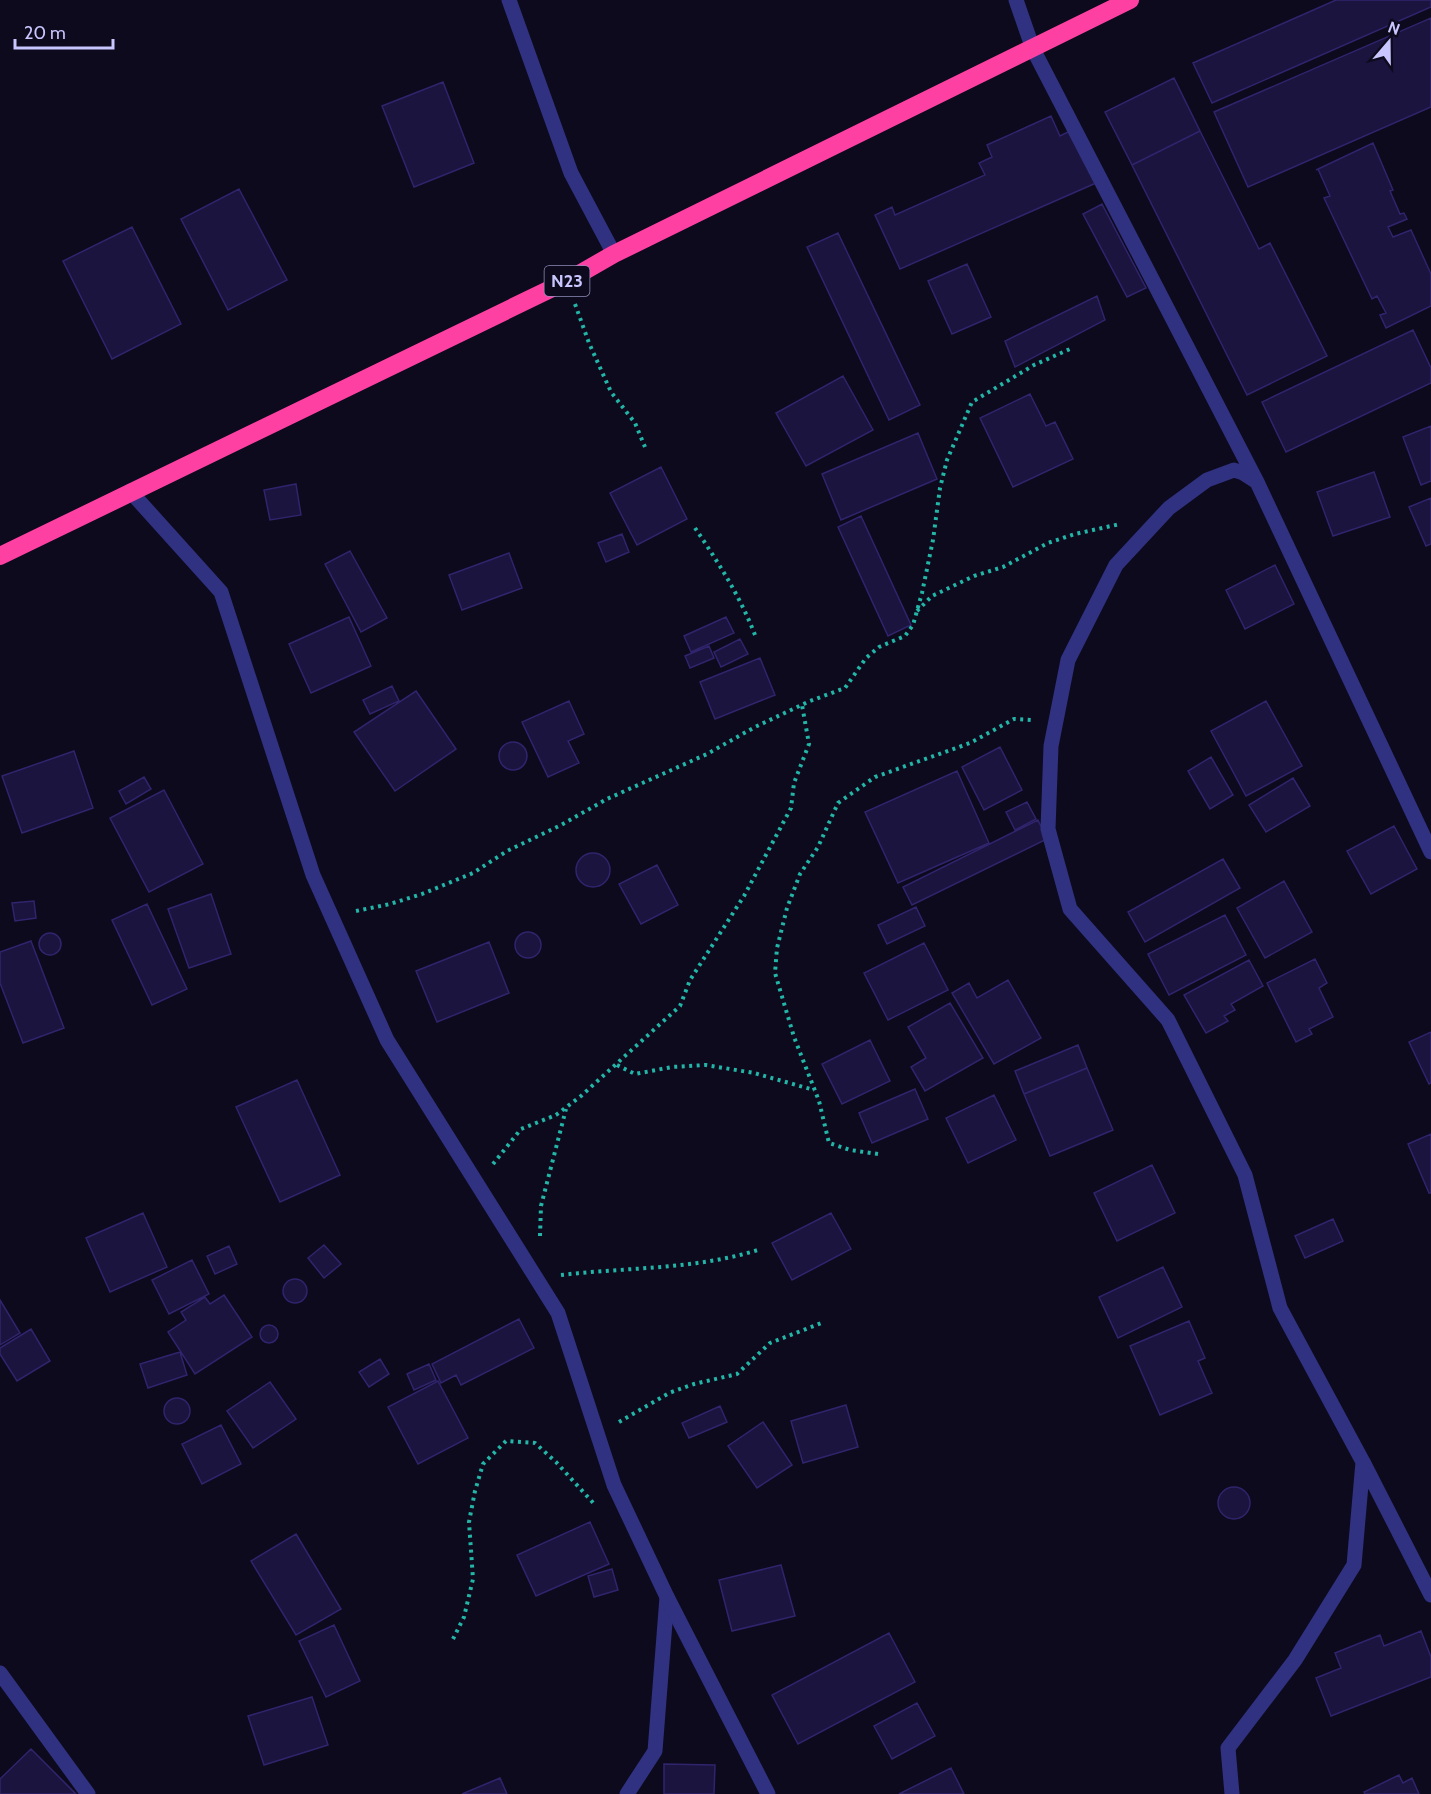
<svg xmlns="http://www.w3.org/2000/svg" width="1431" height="1794" font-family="Cabin,sans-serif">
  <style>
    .building { fill: #1b143f; stroke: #30246d; stroke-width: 1.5 }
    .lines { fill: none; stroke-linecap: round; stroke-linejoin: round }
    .path { stroke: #23b5a7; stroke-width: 4; stroke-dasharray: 3 4.5; stroke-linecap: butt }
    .lane { stroke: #303180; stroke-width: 15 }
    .street { stroke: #303180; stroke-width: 15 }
    .highway { stroke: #ff40a3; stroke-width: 18 }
    .labels { text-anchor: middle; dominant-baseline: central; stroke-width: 4.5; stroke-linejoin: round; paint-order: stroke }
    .shield { fill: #0c0a1c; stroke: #908dbb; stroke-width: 1.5 }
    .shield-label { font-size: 18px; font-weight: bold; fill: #c9c5ff }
  </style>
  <rect width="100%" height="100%" fill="#0c0a1c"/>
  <!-- building -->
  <path class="building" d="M1336,0h95v7l-219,96 -19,-40z
    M1431,18v89l-183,80 -34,-75z
    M1174,78l26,53 -68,34 -27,-53z
    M443,82l31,81 -60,24 -32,-81z
    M1051,116l9,20 12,-6 24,53 -196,86 -25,-54 17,-8 3,8 90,-40 -6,-12 13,-6 -5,-12z
    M1200,131l59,118 11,-6 57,113 -80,39 -115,-230z
    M1373,143l20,47 -3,1 10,23 4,-1 3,6 -19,8 5,10 18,-7 20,44v32l-45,22 -6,-13 6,-2 -9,-17 -5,3 -48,-101 6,-2 -12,-27 -2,1z
    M239,189l48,91 -59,30 -47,-91z
    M1102,204l44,84 -19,9 -44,-83z
    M132,227l49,97 -69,35 -49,-98z
    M838,233l82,172 -31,15 -82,-173z
    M967,264l24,53 -39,17 -24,-53z
    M1097,296l8,24 -90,47 -10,-26z
    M1413,330l18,38v15l-145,69 -24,-50z
    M843,376l30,54 -67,36 -30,-53z
    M1030,394l16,32 9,-4 18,37 -60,28 -33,-69z
    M1431,426v55l-10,4 -18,-48z
    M918,433l19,46 -96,41 -19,-46z
    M661,467l26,52 -50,26 -27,-52z
    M1374,472l16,45 -57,19 -16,-44z
    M296,484l5,31 -31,5 -6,-30z
    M1431,498v46l-5,2 -17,-39z
    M861,516l50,109 -23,11 -50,-109z
    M622,534l7,18 -23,10 -8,-19z
    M350,551l37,67 -26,14 -36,-68z
    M509,553l13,35 -60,22 -13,-35z
    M1275,565l19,39 -49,25 -19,-39z
    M349,617l22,49 -60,27 -22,-49z
    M726,617l8,16 -43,19 -7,-16z
    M740,639l8,15 -27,13 -7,-15z
    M709,646l5,12 -24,10 -5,-12z
    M760,658l15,37 -60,24 -15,-37z
    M392,686l7,15 -29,13 -7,-14z
    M416,691l40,58 -61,42 -41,-59z
    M569,701l15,33 -16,7 11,22 -31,14 -26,-55z
    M1266,701l36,65 -56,30 -35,-65z
    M499 756a14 14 0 1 1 28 0a14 14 0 1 1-28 0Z
    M1000,747l22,43 -38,20 -22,-43z
    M74,751l19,57 -71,25 -20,-57z
    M1211,757l22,38 -23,14 -22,-38z
    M957,771l32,72 -91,40 -33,-71z
    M144,777l7,12 -25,15 -7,-13z
    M1293,778l17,28 -44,26 -17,-27z
    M164,790l39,74 -54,28 -39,-74z
    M1027,802l9,17 -21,11 -9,-18z
    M1038,820l9,19 -135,66 -9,-18z
    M1394,826l23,43 -46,25 -24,-43z
    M576 870a17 17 0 1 1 34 0a17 17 0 1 1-34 0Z
    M1223,859l17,29 -95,54 -17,-30z
    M657,865l21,40 -37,19 -22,-40z
    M1284,881l28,51 -47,26 -28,-50z
    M211,894l20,60 -42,14 -21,-59z
    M34,901l2,17 -21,3 -3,-18z
    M147,904l40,85 -35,16 -40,-85z
    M916,907l9,19 -38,18 -9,-19z
    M1225,915l21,40 -77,40 -21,-41z
    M515 945a13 13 0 1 1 26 0a13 13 0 1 1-26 0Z
    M39 944a11 11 0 1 1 22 0a11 11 0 1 1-22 0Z
    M31,941l33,87 -41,15 -23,-60v-31z
    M489,942l20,51 -72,29 -21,-51z
    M924,943l24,47 -60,30 -24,-47z
    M1315,959l12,24 -8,5 14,29 -24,12 3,5 -16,8 -29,-59z
    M1249,960l14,26 -32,18 4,6 -11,6 4,5 -22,12 -22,-38z
    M1008,980l33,58 -47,26 -42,-71 17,-10 8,15z
    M950,1003l33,55 -58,33 -14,-24 15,-9 -18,-31z
    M1431,1032v51l-2,1 -20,-42z
    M870,1040l20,41 -48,23 -20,-40z
    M1078,1045l9,23 -63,26 -9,-23z
    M1087,1068l26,62 -63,26 -26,-62z
    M297,1080l43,95 -60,27 -44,-95z
    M915,1089l13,30 -56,24 -13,-30z
    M994,1095l22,45 -48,23 -22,-45z
    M1431,1134v59h-2l-21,-49z
    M1152,1165l23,48 -58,28 -23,-48z
    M143,1213l24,54 -57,25 -24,-54z
    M831,1213l20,36 -59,31 -20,-37z
    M1333,1219l10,22 -38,17 -10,-22z
    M324,1245l17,19 -17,14 -16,-20z
    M229,1246l8,18 -22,10 -8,-18z
    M192,1260l17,34 -40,20 -17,-34z
    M1163,1267l19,40 -64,31 -19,-41z
    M283 1291a12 12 0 1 1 24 0a12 12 0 1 1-24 0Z
    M224,1295l28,42 -57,37 -27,-42 18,-12 -5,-8 24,-15 5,7z
    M0,1300l20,33 -20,12z
    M519,1319l15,29 -73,37 -5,-10 -15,8 -9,-19z
    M1189,1321l16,37 -7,3 14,32 -52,22 -30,-69z
    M260 1334a9 9 0 1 1 18 0a9 9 0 1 1-18 0Z
    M31,1329l19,32 -33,20 -17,-27v-6z
    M180,1352l7,23 -39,13 -8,-24z
    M380,1359l9,15 -20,13 -10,-15z
    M429,1364l7,16 -22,10 -7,-16z
    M438,1381l30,57 -50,26 -30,-57z
    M270,1382l26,37 -43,29 -26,-37z
    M164 1411a13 13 0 1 1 26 0a13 13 0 1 1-26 0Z
    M846,1405l12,42 -55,16 -12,-42z
    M720,1406l7,16 -38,16 -7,-15z
    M763,1422l29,43 -35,23 -29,-42z
    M221,1425l20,39 -39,20 -20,-40z
    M1218 1503a16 16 0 1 1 32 0a16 16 0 1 1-32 0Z
    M590,1522l19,42 -73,32 -19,-41z
    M296,1534l45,75 -45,26 -45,-74z
    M781,1565l14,51 -63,15 -13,-51z
    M612,1569l6,21 -24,7 -6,-21z
    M334,1625l26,56 -34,16 -27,-56z
    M1421,1631l10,26v20l-100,39 -15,-38 25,-10 -6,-15 45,-18 4,11z
    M889,1633l26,49 -117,62 -26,-49z
    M312,1697l16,48 -64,20 -16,-49z
    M917,1703l18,33 -43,23 -18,-33z
    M31,1749l45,45h-76v-15z
    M664,1764l51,1 -1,29h-50z
    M951,1768l13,26h-65z
    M1399,1775l4,8 9,-5 7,16h-54l-1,-2z
    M500,1778l7,16h-45z"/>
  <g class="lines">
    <!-- path -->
    <path class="path" d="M575,304l14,39 22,49 24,31 10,24
      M695,528c23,34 45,68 60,107
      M917,611l15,-15 42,-20 29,-9 45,-24 27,-9 45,-10
      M356,911l34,-7 32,-10 51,-21 34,-22 54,-26 46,-26 100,-45 48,-27 55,-26 35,-13 21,-30 13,-11 26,-11 8,-11 9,-32 11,-53 7,-52 7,-28 25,-58 62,-37 36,-16
      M617,1065l18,9 37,-7 34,-2 48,8 60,17
      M878,1154l-28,-4 -21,-7 -10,-42 -25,-64 -19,-64 2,-25 10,-40 13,-34 18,-27 20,-44 37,-26 95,-34 44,-24 17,1
      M493,1164l28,-35 35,-14 25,-19 99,-90 10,-26 54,-84 47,-88 3,-25 15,-39 -7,-39
      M540,1236l1,-30 25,-97
      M561,1275c67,-8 135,-5 200,-26
      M619,1422l50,-29 25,-9 43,-10 33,-31 54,-21
      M453,1639l11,-22 9,-38 -4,-57 6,-31 8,-27 23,-23 29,2 21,19 40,44"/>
    <!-- lane -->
    <path class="lane" d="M627,1794l28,-43 12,-154"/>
    <!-- street -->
    <path class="street" d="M509,0l62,173 43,81
      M1016,0l17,49 224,433 174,370
      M130,491l91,101 92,283 74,165 171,273 56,172 53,112 101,197
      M1363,1462l68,133
      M0,1673l88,121
      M1232,1794l-4,-46 67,-88 59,-95 9,-103 -83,-154 -35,-133 -77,-155 -98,-111 -22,-80 3,-83 17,-86 48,-95 53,-57 38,-28 27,-10 9,3 14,9"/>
    <!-- highway -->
    <path class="highway" d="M0,556l567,-275 47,-27 516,-254"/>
  </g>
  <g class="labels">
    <!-- shield labels -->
    <rect class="shield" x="544.5" y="266" width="45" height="30" rx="4.5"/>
    <g class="shield-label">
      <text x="567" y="281">N23</text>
    </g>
  </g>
  <!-- north arrow -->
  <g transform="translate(1389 42) rotate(20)" stroke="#0c0a1c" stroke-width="4.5" paint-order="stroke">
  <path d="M0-4.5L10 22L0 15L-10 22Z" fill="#c9c5ff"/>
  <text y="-9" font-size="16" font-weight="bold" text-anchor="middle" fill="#c9c5ff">N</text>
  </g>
  <!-- scale -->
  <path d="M15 39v9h98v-9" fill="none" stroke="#c9c5ff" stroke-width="3"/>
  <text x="24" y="39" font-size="18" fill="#c9c5ff" stroke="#0c0a1c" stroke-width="4.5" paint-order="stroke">20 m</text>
</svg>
